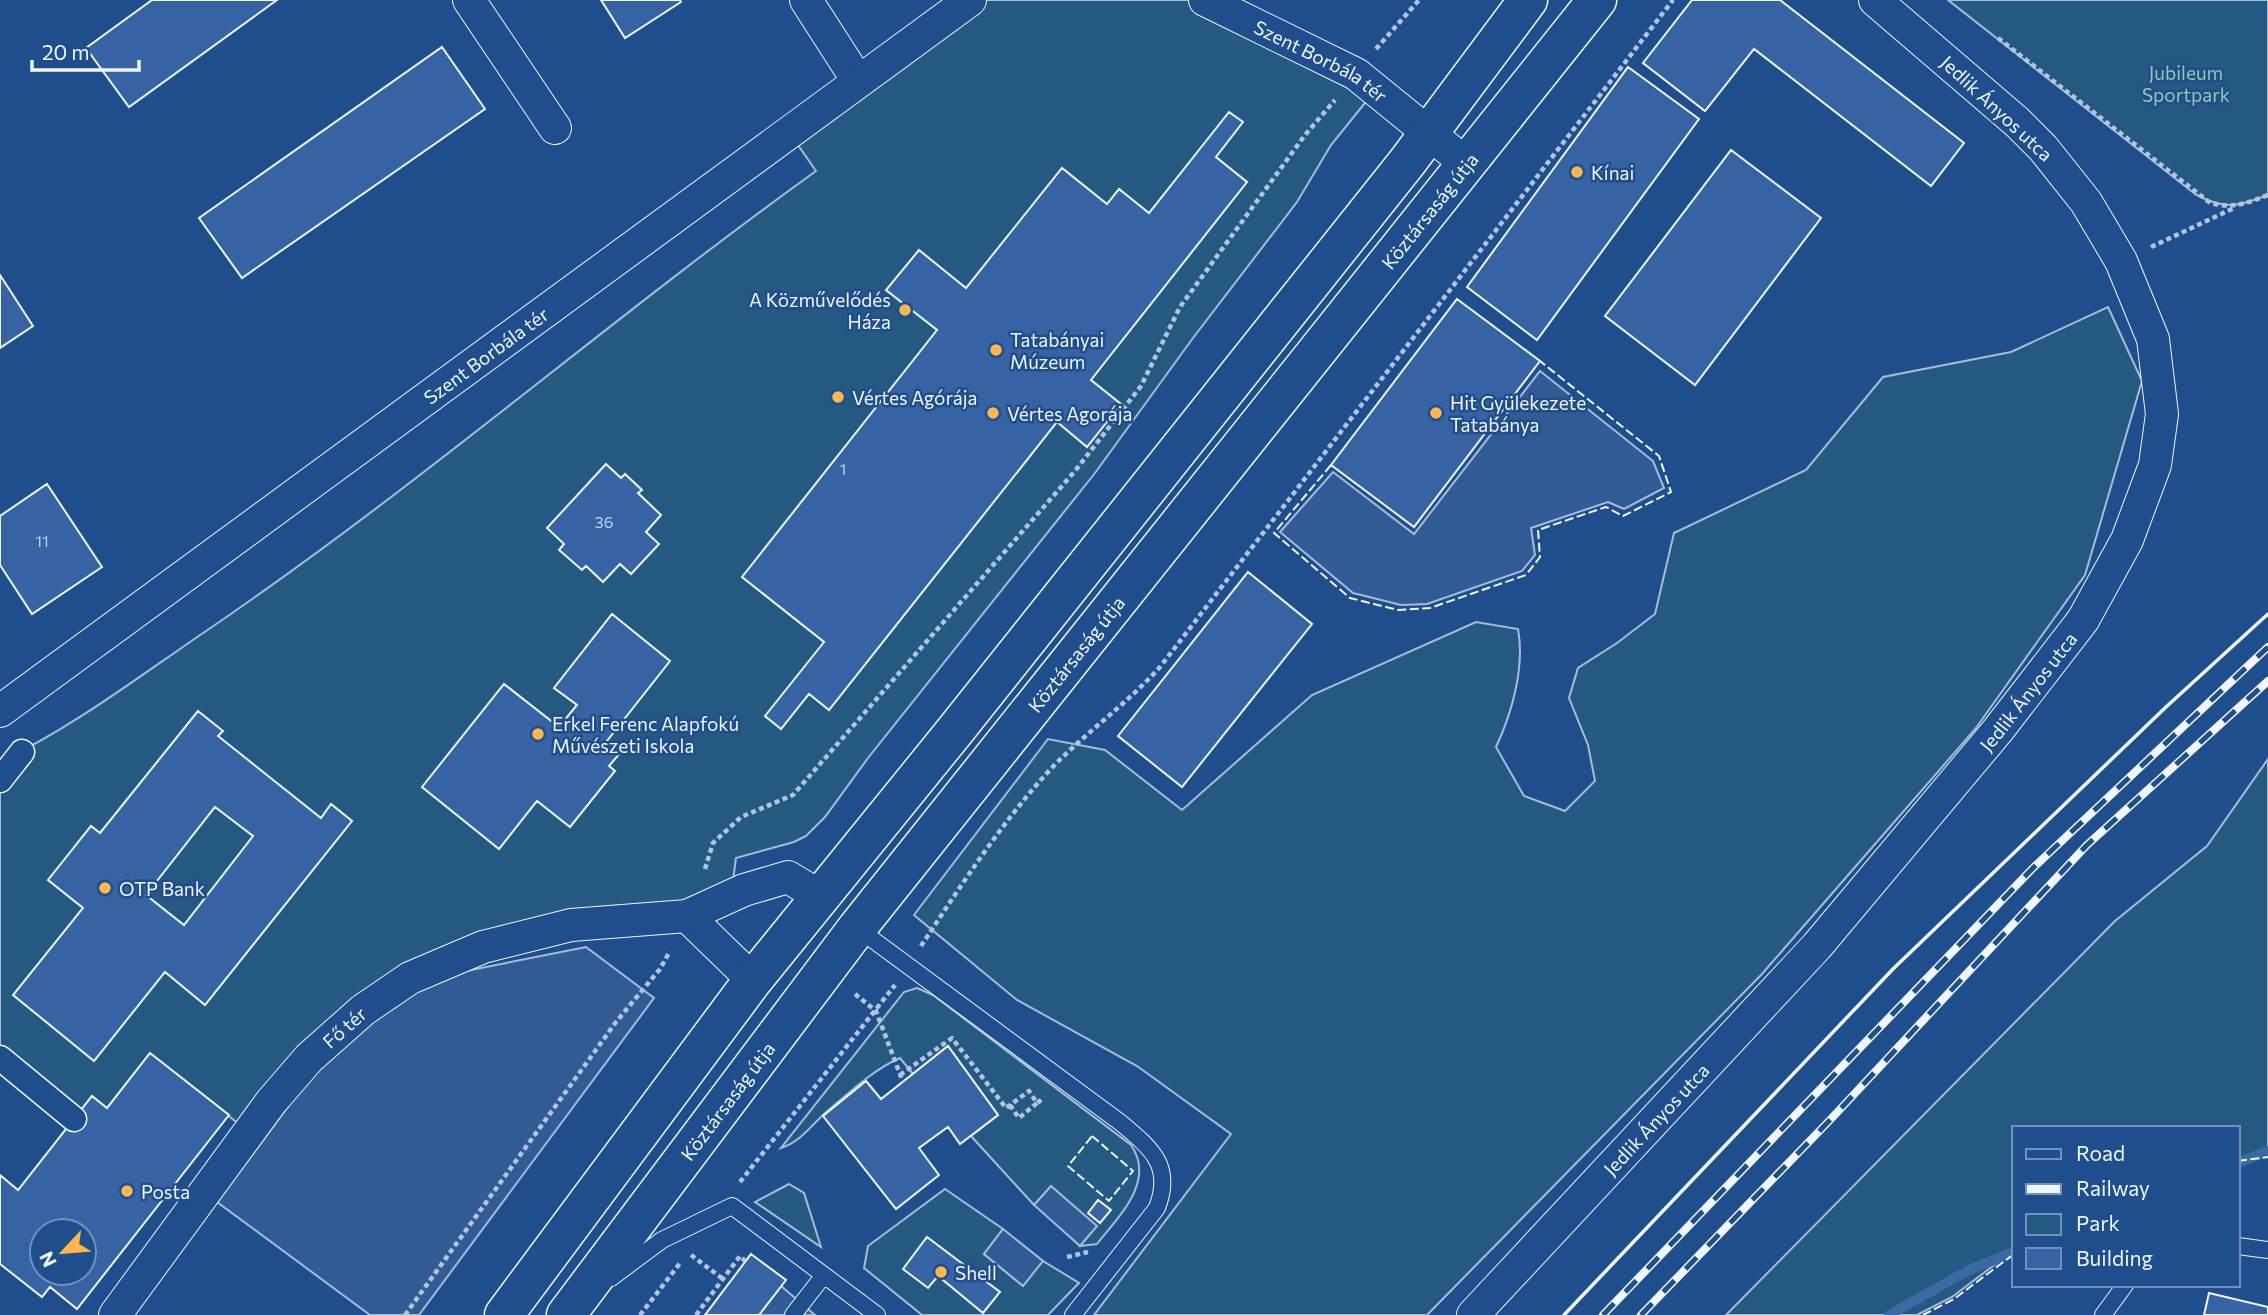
<svg xmlns="http://www.w3.org/2000/svg" width="2268" height="1315" font-family="Commissioner,sans-serif">
  <style>
    .green { fill: #245a82; stroke: #a8bbd7; stroke-width: 2 }
    .parking { fill: #305b95; stroke: #a8bbd7; stroke-width: 2 }
    .lines { fill: none; stroke-linecap: round; stroke-linejoin: round }
    .stream { stroke: #3b69a3; stroke-width: 10 }
    .building { fill: #3563a3; stroke: #f2f6ff; stroke-width: 2; fill-rule: evenodd }
    .service-casing { stroke: #f2f6ff; stroke-width: 18 }
    .pedestrian-casing { stroke: #f2f6ff; stroke-width: 27 }
    .minor-casing { stroke: #f2f6ff; stroke-width: 34 }
    .tertiary-casing { stroke: #f2f6ff; stroke-width: 41 }
    .path { stroke: #b3c4dc; stroke-width: 4.5; stroke-dasharray: 5 3.5; stroke-linecap: butt }
    .service { stroke: #1f4e8c; stroke-width: 16 }
    .pedestrian { stroke: #1f4e8c; stroke-width: 24 }
    .minor { stroke: #1f4e8c; stroke-width: 32 }
    .tertiary { stroke: #1f4e8c; stroke-width: 38 }
    .rail-casing { stroke: #f2f6ff; stroke-width: 8 }
    .rail { stroke: #1f4e8c; stroke-width: 5; stroke-dasharray: 16; stroke-linecap: butt }
    .fence { stroke: #f2f6ff; stroke-width: 2; stroke-dasharray: 9 3.5; stroke-linecap: butt }
    .wall { stroke: #f2f6ff; stroke-width: 3.5 }
    .poi-dot { fill: #ffb74d; stroke: #1f4e8c; stroke-width: 2.5 }
    .labels { text-anchor: middle; dominant-baseline: central; stroke-width: 5; stroke-linejoin: round; paint-order: stroke }
    .number-label { font-size: 16px; fill: #c3d1e8 }
    .street-label { font-size: 19px; fill: #f2f6ff; stroke: #1f4e8c }
    .park-label { font-size: 19px; fill: #97c8a6; stroke: #1f4e8c }
    .poi-label { font-size: 19px; fill: #f2f6ff; stroke: #1f4e8c; text-anchor: start }
  </style>
  <rect width="100%" height="100%" fill="#1f4e8c"/>
  <!-- green -->
  <path class="green" d="M970,0h235l172,88 -46,57 -34,57 -104,136 -98,135 -227,285 -43,59 -19,19 -12,6 -58,16 -5,37 -248,52 -234,185 -99,-78 -43,54 -33,11 -74,-61v-296c75,-36 141,-87 209,-133 210,-143 401,-310 607,-458l-27,-39z
    M1948,0h320v195c-31,11 -42,16 -73,-1z
    M2108,307l34,74 -57,194 -109,153 -214,246 -335,341h-333l137,-181 -94,-68 -120,-66 -103,-85 134,-176 57,11 77,60 130,-115 164,-73 42,7c7,38 -6,84 -22,118l28,49 41,15 30,-30 -7,-36 -19,-47 9,-30 39,-25 38,-29 19,-81 132,-63 77,-93 128,-25z
    M2268,759v394l-30,5v-30h-224v122l-62,47 -35,18h-191l389,-394 92,-75z
    M917,988l16,7 198,150c25,36 -12,71 -34,99l-17,2 16,-20 -44,-39 -18,18 -63,-69 27,-21 -50,-69 -35,28 -13,-16c-28,12 -53,37 -76,56 -15,14 -23,27 -43,34l123,-156z
    M789,1184l15,9 17,54 -66,-45z
    M945,1189l58,40 -19,25 38,31 21,-24 36,22 -31,32h-126l-58,-47 4,-22z"/>
  <!-- parking -->
  <path class="parking" d="M1540,371l113,90 11,27 -40,21 -16,-7 -77,26 4,27 -13,16 -95,33 -26,1 -48,-12 -73,-61 53,-60 81,62z
    M586,947l68,51 -235,317h-49l-153,-113 142,-191 107,-40z
    M1051,1186l46,40 -17,20 -46,-41z
    M1003,1229l40,32 -20,25 -39,-32z
    M781,1286l34,29h-56z"/>
  <g class="lines">
    <!-- stream -->
    <path class="stream" d="M2238,1163l30,-12
      M1889,1315l80,-45 45,-18"/>
  </g>
  <!-- building -->
  <path class="building" d="M152,0h125l-148,107 -43,-59z
    M601,0h79l1,2 -56,36z
    M1692,0h88l184,143 -33,43 -177,-137 -49,62 -62,-48z
    M442,47l43,62 -243,169 -43,-60z
    M1628,67l71,52 -162,221 -70,-53z
    M1229,112l14,10 -27,35 31,25 -156,198 30,24 -34,43 -30,-25 -228,288 -20,-16 -28,35 -16,-13 59,-74 -82,-65 195,-247 -51,-40 33,-40 47,38 96,-120 45,36 12,-15 30,24z
    M1731,150l90,68 -126,167 -90,-69z
    M0,275l33,51 -33,22z
    M1457,299l83,62 -126,166 -83,-62z
    M606,464l15,14 4,-4 17,16 -4,3 23,22 -15,17 13,12 -28,30 -11,-10 -17,18 -17,-16 -4,4 -23,-20 5,-6 -17,-16z
    M47,484l55,83 -70,47 -32,-49v-49z
    M1248,572l64,52 -130,163 -64,-51z
    M612,614l58,47 -63,80 14,11 -12,14 6,5 -45,56 -33,-26 -38,48 -77,-62 82,-103 55,43 18,-22 -23,-17z
    M198,711l25,20 -5,5 103,82 10,-14 21,17 -147,184 -40,-33 -71,89 -81,-66 70,-87 -35,-28 43,-54 9,7zM215,807l38,29 -69,89 -38,-30z
    M948,1046l50,69 -38,29 -12,-17 -29,21 20,27 -43,34 -73,-93 43,-35 15,18z
    M150,1053l79,62 -152,194 -27,-22 -8,10 -42,-33v-89l18,15 74,-94 15,12zM42,1231h42v42h-42z
    M1098,1200l13,10 -11,13 -12,-10z
    M927,1237l73,55 -17,21 -45,-37 -10,12 -25,-19z
    M751,1254l35,26 -27,35h-54z
    M2209,1293l59,14v8h-64z"/>
  <g class="lines">
    <!-- service casing -->
    <g class="service-casing">
      <path id="service" d="M857,928l264,195c31,26 52,43 36,85l-84,107
        M2238,1246l30,4
        M611,1278l51,-38 70,-34 145,109
        M793,1315l31,-40
        M2103,1315l22,-30"/>
    </g>
    <!-- pedestrian casing -->
    <g class="pedestrian-casing">
      <path id="pedestrian" d="M0,780l22,-28
        M0,1058l74,61"/>
    </g>
    <!-- minor casing -->
    <g class="minor-casing">
      <g id="minor">
        <path d="M469,0l86,128"/>
        <path d="M806,0l52,81"/>
        <path id="s1" d="M1205,0l151,74 112,91"/>
        <path id="s2" d="M0,711l970,-711"/>
        <path d="M687,916l66,64"/>
        <path id="s3" d="M115,1315l156,-213 38,-44 54,-48 47,-32 73,-31 88,-22 116,-9 57,-26 44,-13 33,20"/>
        <path id="s4" d="M1473,1315l344,-369 181,-216 85,-110 44,-80 28,-75 7,-51 -9,-75 -32,-78 -35,-59 -43,-54 -26,-26 -142,-122"/>
      </g>
    </g>
    <!-- tertiary casing -->
    <g class="tertiary-casing">
      <g id="tertiary">
        <path d="M504,1315l249,-335 201,-248 454,-571 120,-161"/>
        <path id="s5" d="M566,1315l291,-387 740,-928"/>
      </g>
    </g>
    <!-- path -->
    <path class="path" d="M1998,38l211,164c22,8 38,1 59,-7
      M1376,49l43,-49
      M2151,247l83,-39
      M705,869l8,-26 28,-26 52,-22 282,-324 66,-85 39,-79 125,-172 30,-35
      M921,946c39,-59 79,-121 126,-173 35,-38 78,-67 113,-106l513,-667
      M855,994l21,17 27,71
      M900,1075l52,-37 54,70 23,-17 8,12 7,-5
      M1010,1105l9,13 18,-15
      M740,1182l155,-197
      M691,1255l32,24
      M1067,1257l21,-5
      M405,1315l211,-293 44,-53 10,-18
      M640,1315l41,-53
      M696,1315l44,-59 5,5"/>
    <!-- service -->
    <use href="#service" class="service"/>
    <!-- pedestrian -->
    <use href="#pedestrian" class="pedestrian"/>
    <!-- minor -->
    <use href="#minor" class="minor"/>
    <!-- tertiary -->
    <use href="#tertiary" class="tertiary"/>
    <!-- rail casing -->
    <g class="rail-casing">
      <path id="rail" d="M1603,1315l431,-448 234,-220
        M1641,1315l189,-195 257,-275 181,-164"/>
    </g>
    <!-- rail -->
    <use href="#rail" class="rail"/>
    <!-- fence -->
    <path class="fence" d="M1331,465l-57,68 76,65 48,12 32,-2 96,-33 14,-18 -2,-27 68,-23 17,9 48,-24 -12,-36 -119,-95
      M1092,1136l41,35 -24,30 -41,-35z
      M2238,1161l30,-4
      M1923,1315l31,-16 60,-45"/>
    <!-- wall -->
    <path class="wall" d="M1564,1315l329,-346 273,-262 102,-93"/>
  </g>
  <!-- markers -->
  <g class="poi-dot">
    <circle cx="1577" cy="172" r="7"/>
    <circle cx="905" cy="310" r="7"/>
    <circle cx="996" cy="350" r="7"/>
    <circle cx="838" cy="397" r="7"/>
    <circle cx="993" cy="413" r="7"/>
    <circle cx="1436" cy="413" r="7"/>
    <circle cx="538" cy="734" r="7"/>
    <circle cx="105" cy="888" r="7"/>
    <circle cx="127" cy="1191" r="7"/>
    <circle cx="941" cy="1272" r="7"/>
  </g>
  <g class="labels">
    <!-- number labels -->
    <g class="number-label">
      <text x="843" y="468">1</text>
      <text x="604" y="521">36</text>
      <text x="42" y="540">11</text>
    </g>
    <!-- street labels -->
    <g class="street-label">
      <text stroke="none"><textPath href="#s1" startOffset="131">Szent Borbála tér</textPath></text>
      <text transform="translate(1997 108) rotate(43)">Jedlik Ányos utca</text>
      <text stroke="none"><textPath href="#s5" startOffset="1402">Köztársaság útja</textPath></text>
      <text stroke="none"><textPath href="#s2" startOffset="602">Szent Borbála tér</textPath></text>
      <text stroke="none"><textPath href="#s5" startOffset="835">Köztársaság útja</textPath></text>
      <text stroke="none"><textPath href="#s4" startOffset="835">Jedlik Ányos utca</textPath></text>
      <text stroke="none"><textPath href="#s3" startOffset="369">Fő tér</textPath></text>
      <text stroke="none"><textPath href="#s5" startOffset="268">Köztársaság útja</textPath></text>
      <text stroke="none"><textPath href="#s4" startOffset="268">Jedlik Ányos utca</textPath></text>
    </g>
    <!-- park labels -->
    <g class="park-label">
      <text x="2186" y="72">Jubileum<tspan x="2186" dy="22">Sportpark</tspan></text>
    </g>
    <!-- poi labels -->
    <g class="poi-label">
      <text x="1591" y="172">Kínai</text>
      <text x="891" y="299" text-anchor="end">A Közművelődés<tspan x="891" dy="22">Háza</tspan></text>
      <text x="1010" y="339">Tatabányai<tspan x="1010" dy="22">Múzeum</tspan></text>
      <text x="852" y="397">Vértes Agórája</text>
      <text x="1450" y="402">Hit Gyülekezete<tspan x="1450" dy="22">Tatabánya</tspan></text>
      <text x="1007" y="413">Vértes Agorája</text>
      <text x="552" y="723">Erkel Ferenc Alapfokú<tspan x="552" dy="22">Művészeti Iskola</tspan></text>
      <text x="119" y="888">OTP Bank</text>
      <text x="141" y="1191">Posta</text>
      <text x="955" y="1272">Shell</text>
    </g>
  </g>
  <!-- legend -->
  <rect x="2012" y="1126" width="228" height="161" fill="#1f4e8c" stroke="#7391ba" stroke-width="2"/>
  <rect x="2026" y="1149" width="35" height="10" fill="#1f4e8c" stroke="#7391ba" stroke-width="2"/>
  <text x="2076" y="1161" font-size="21" fill="#f2f6ff">Road</text>
  <rect x="2026" y="1184" width="35" height="10" fill="#f2f6ff" stroke="#7391ba" stroke-width="2"/>
  <text x="2076" y="1196" font-size="21" fill="#f2f6ff">Railway</text>
  <rect x="2026" y="1214" width="35" height="21" fill="#245a82" stroke="#7391ba" stroke-width="2"/>
  <text x="2076" y="1231" font-size="21" fill="#f2f6ff">Park</text>
  <rect x="2026" y="1248" width="35" height="21" fill="#3563a3" stroke="#7391ba" stroke-width="2"/>
  <text x="2076" y="1266" font-size="21" fill="#f2f6ff">Building</text>
  <!-- north arrow -->
  <g transform="translate(63 1252) rotate(244)"><circle r="33" fill="#1f4e8c" stroke="#7391ba" stroke-width="2"/>
  <path d="M0-5L12 26L0 18L-12 26Z" fill="#ffb74d"/>
  <text y="-10" font-size="19" font-weight="bold" text-anchor="middle" fill="#f2f6ff">N</text>
  </g>
  <!-- scale -->
  <path d="M32 60v10h107v-10" fill="none" stroke="#f2f6ff" stroke-width="3.5"/>
  <text x="42" y="60" font-size="21" fill="#f2f6ff" stroke="#1f4e8c" stroke-width="5" paint-order="stroke">20 m</text>
</svg>
